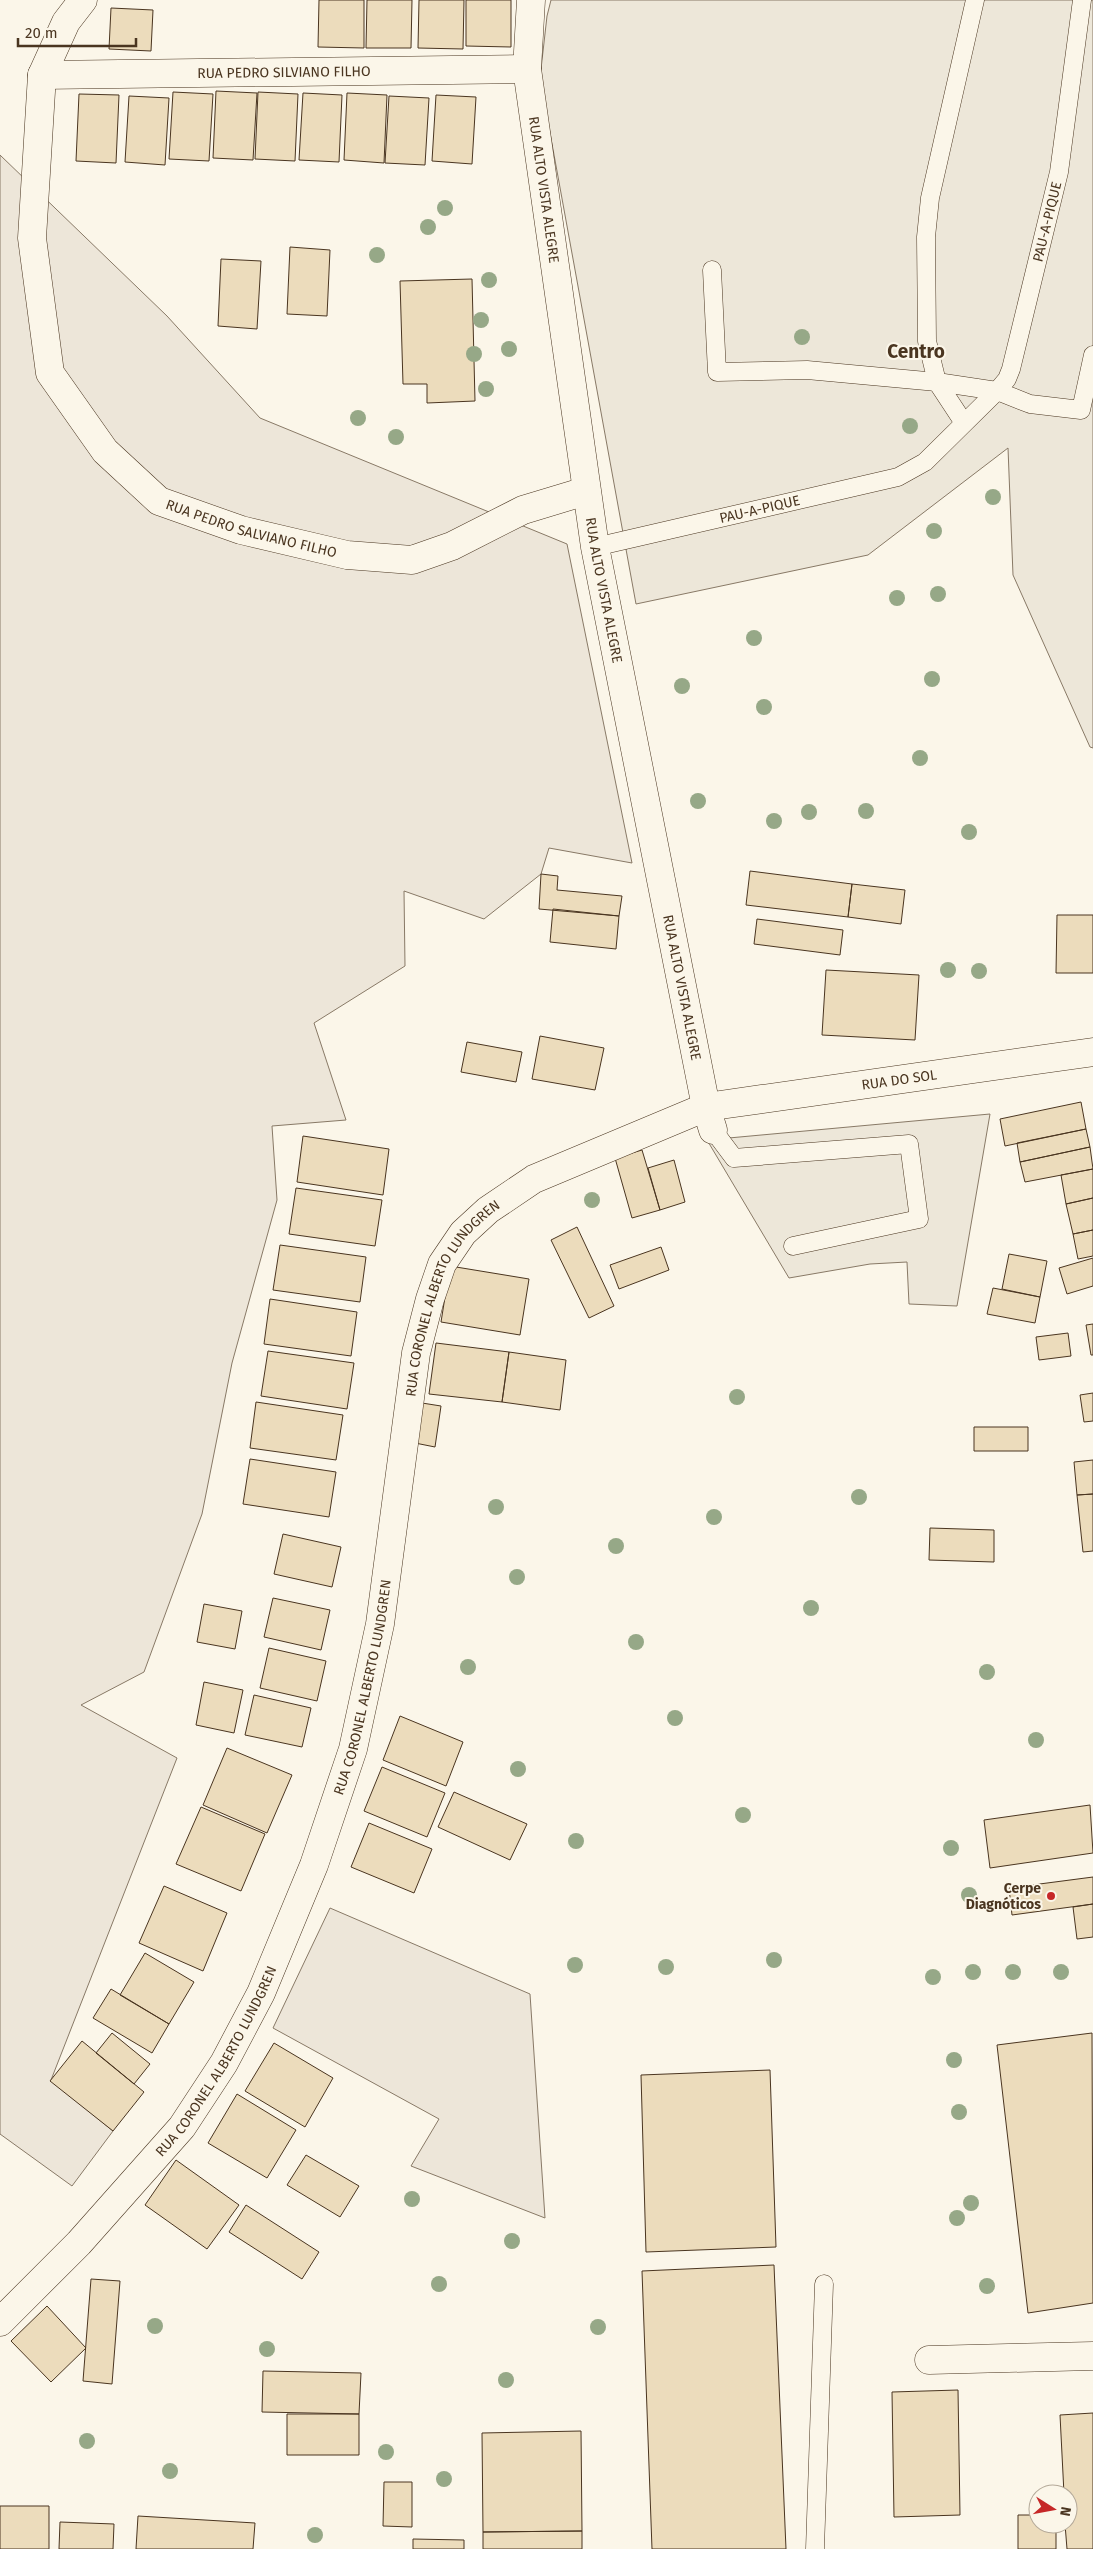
<svg xmlns="http://www.w3.org/2000/svg" width="1093" height="2549" font-family="'Fira Sans',sans-serif">
  <style>
    .green { fill: #ede6d9; stroke: #887966 }
    .parking { fill: #ede7d9; stroke: #887966 }
    .building { fill: #ecdcbc; stroke: #4a3520 }
    .lines { fill: none; stroke-linecap: round; stroke-linejoin: round }
    .service-casing { stroke: #4a3520; stroke-width: 19 }
    .minor-casing { stroke: #4a3520; stroke-width: 29 }
    .secondary-casing { stroke: #4a3520; stroke-width: 29 }
    .service { stroke: #fbf6e9; stroke-width: 18 }
    .minor { stroke: #fbf6e9; stroke-width: 28 }
    .secondary { stroke: #fbf6e9; stroke-width: 28 }
    .tree { fill: #96a887 }
    .poi-dot { fill: #c62828; stroke: #fbf6e9; stroke-width: 2 }
    .labels { text-anchor: middle; dominant-baseline: central; stroke-width: 4; stroke-linejoin: round; paint-order: stroke }
    .street-label { font-size: 14px; fill: #4a3520; stroke: #fbf6e9 }
    .poi-label { font-size: 14px; font-weight: bold; fill: #4a3520; stroke: #fbf6e9; text-anchor: end }
    .district-label { font-size: 19px; font-weight: bold; fill: #4a3520; stroke: #fbf6e9 }
  </style>
  <rect width="100%" height="100%" fill="#fbf6e9"/>
  <!-- green -->
  <path class="green" d="M0,155l167,161 93,102 307,126 65,319 -83,-15 -8,26 -57,45 -80,-28 1,75 -91,57 32,97 -74,6 5,74 -45,163 -30,151 -58,158 -63,33 96,53 -126,322 62,51 -41,55 -72,-52z
    M330,1908l200,86 15,224 -134,-52 28,-47 -166,-91z"/>
  <!-- parking -->
  <path class="parking" d="M551,0h542v748l-3,-1 -77,-172 -5,-127 -140,107 -232,49 -96,-526 7,-62z
    M990,1114l-33,192 -48,-2 -2,-42 -37,2 -81,14 -82,-138z"/>
  <!-- building -->
  <path class="building" d="M319,0h45v48l-46,-1z
    M367,0h45l-1,48h-45z
    M419,0h45l-1,49 -45,-1z
    M466,0h45v47l-45,-1z
    M111,8l42,2 -2,41 -42,-2z
    M216,91l41,2 -4,67 -40,-2z
    M173,92l40,2 -4,67 -40,-2z
    M258,92l40,2 -3,67 -40,-2z
    M303,93l39,2 -3,67 -40,-2z
    M347,93l40,2 -3,68 -40,-3z
    M79,94l40,1 -3,68 -40,-2z
    M436,95l40,2 -4,67 -40,-3z
    M129,96l40,2 -4,67 -40,-3z
    M389,96l40,2 -4,67 -40,-2z
    M290,247l40,3 -3,66 -40,-2z
    M221,259l40,2 -4,68 -39,-3z
    M472,279l3,122 -48,2v-19h-24l-3,-103z
    M750,871l102,13 -4,33 -102,-12z
    M541,874l17,2 -1,14 65,6 -3,20 -80,-7z
    M852,884l53,6 -4,34 -53,-7z
    M553,909l66,7 -3,33 -66,-7z
    M1057,915h36v58h-37z
    M757,919l86,11 -3,25 -86,-11z
    M826,970l93,5 -4,65 -93,-5z
    M540,1036l64,12 -9,42 -63,-11z
    M467,1042l55,10 -6,30 -55,-10z
    M1081,1102l5,27 -81,17 -5,-27z
    M1086,1129l4,18 -70,15 -3,-19z
    M303,1136l86,13 -6,46 -86,-13z
    M1090,1147l3,22 -68,13 -5,-20z
    M642,1150l18,60 -28,8 -17,-60z
    M674,1160l11,42 -25,8 -12,-42z
    M1093,1169v29l-27,6 -5,-29z
    M296,1188l86,12 -7,46 -86,-12z
    M1093,1198v32l-20,4 -7,-30z
    M577,1227l37,79 -25,12 -38,-78z
    M1093,1230v26l-15,3 -5,-25z
    M280,1245l86,12 -6,45 -87,-12z
    M661,1247l8,23 -50,19 -9,-24z
    M1009,1254l38,7 -7,36 -38,-8z
    M1093,1258v28l-26,8 -8,-26z
    M450,1266l79,13 -9,56 -79,-13z
    M993,1288l47,9 -5,26 -48,-9z
    M270,1299l87,13 -6,44 -87,-12z
    M1093,1324v31h-2l-5,-30z
    M1068,1333l3,23 -32,4 -3,-23z
    M436,1343l73,9 -7,50 -73,-8z
    M268,1351l86,12 -7,46 -86,-13z
    M509,1352l57,8 -6,50 -58,-8z
    M1093,1393v28l-9,1 -4,-27z
    M256,1402l87,13 -7,45 -86,-12z
    M422,1403l19,3 -6,41 -20,-4z
    M974,1427h54v24h-54z
    M250,1459l86,13 -7,45 -86,-13z
    M1093,1460v34l-16,1 -3,-33z
    M1093,1494v57l-10,1 -6,-57z
    M930,1528l64,2v32l-65,-2z
    M283,1534l58,13 -9,40 -58,-13z
    M273,1598l57,12 -9,40 -57,-13z
    M204,1604l38,7 -7,38 -38,-7z
    M269,1648l57,13 -9,40 -57,-13z
    M204,1682l39,8 -9,43 -38,-8z
    M254,1695l57,13 -9,39 -57,-12z
    M400,1716l63,26 -17,44 -63,-26z
    M227,1748l65,27 -25,58 -64,-28z
    M382,1767l63,26 -18,44 -63,-26z
    M454,1792l73,32 -17,36 -72,-33z
    M1090,1805l3,48 -103,15 -6,-48z
    M201,1807l64,27 -24,57 -65,-27z
    M369,1823l63,26 -18,44 -63,-26z
    M1093,1877v27l-81,11 -3,-27z
    M164,1886l63,27 -24,58 -64,-28z
    M1093,1904v33l-16,2 -4,-32z
    M145,1953l49,29 -25,42 -49,-29z
    M111,1989l58,35 -17,29 -59,-35z
    M112,2033l38,31 -16,20 -38,-31z
    M1092,2033l1,270 -65,10 -31,-268z
    M82,2041l62,51 -31,39 -63,-50z
    M274,2043l59,35 -28,49 -60,-36z
    M770,2070l6,177 -130,5 -5,-177z
    M237,2094l59,36 -29,48 -59,-35z
    M306,2155l53,31 -19,31 -53,-32z
    M176,2160l63,45 -32,44 -62,-44z
    M246,2205l73,47 -17,27 -73,-47z
    M774,2265l12,284h-134l-10,-278z
    M91,2279l29,2 -8,103 -29,-3z
    M47,2306l39,42 -35,34 -40,-41z
    M263,2371l98,2 -2,41 -97,-2z
    M958,2390l2,125 -66,2 -2,-125z
    M1093,2413v136h-26l-2,-25h3v-30h-4l-4,-79z
    M287,2414h72v41h-72z
    M581,2431l1,100 -99,1 -1,-99z
    M384,2482h28v45l-29,-1z
    M0,2506h49v43h-49z
    M1018,2515h20v9h18v25h-38z
    M138,2516l117,7 -2,26h-117z
    M60,2522l54,2 -1,25h-54z
    M582,2531v18h-99v-17z
    M413,2539l51,1v9h-51z"/>
  <g class="lines">
    <!-- service casing -->
    <g class="service-casing">
      <g id="service">
        <path d="M712,270l5,102 90,-2 130,12 60,9 33,13 51,6 12,-55"/>
        <path d="M964,423l-27,-41 -10,-41 -1,-104 4,-39 45,-198"/>
        <path id="s1" d="M595,547l303,-70 27,-15 72,-71 10,-12 4,-10 48,-197 23,-172"/>
        <path d="M713,1130l21,28 175,-14 10,75 -126,27"/>
        <path d="M815,2549l9,-265"/>
      </g>
    </g>
    <!-- minor casing -->
    <g class="minor-casing">
      <g id="minor">
        <path id="s2" d="M83,0l-17,22 -24,53 -10,163 18,135 55,78 54,50 82,29 106,25 65,5 40,-14 71,-36 63,-19"/>
        <path id="s3" d="M531,0l-4,69 68,478 111,560 7,23"/>
        <path id="s4" d="M42,75l485,-6"/>
        <path d="M929,2360l164,-4"/>
      </g>
    </g>
    <!-- secondary casing -->
    <g class="secondary-casing">
      <g id="secondary">
        <path id="s5" d="M0,2322l79,-79 103,-116 42,-64 37,-70 53,-128 39,-116 27,-125 36,-271 14,-54 12,-35 21,-31 25,-23 46,-31 172,-72 387,-55"/>
      </g>
    </g>
    <!-- service -->
    <use href="#service" class="service"/>
    <!-- minor -->
    <use href="#minor" class="minor"/>
    <!-- secondary -->
    <use href="#secondary" class="secondary"/>
  </g>
  <!-- trees -->
  <g class="tree">
    <circle cx="445" cy="208" r="8"/>
    <circle cx="428" cy="227" r="8"/>
    <circle cx="377" cy="255" r="8"/>
    <circle cx="489" cy="280" r="8"/>
    <circle cx="481" cy="320" r="8"/>
    <circle cx="802" cy="337" r="8"/>
    <circle cx="509" cy="349" r="8"/>
    <circle cx="474" cy="354" r="8"/>
    <circle cx="486" cy="389" r="8"/>
    <circle cx="358" cy="418" r="8"/>
    <circle cx="910" cy="426" r="8"/>
    <circle cx="396" cy="437" r="8"/>
    <circle cx="993" cy="497" r="8"/>
    <circle cx="934" cy="531" r="8"/>
    <circle cx="938" cy="594" r="8"/>
    <circle cx="897" cy="598" r="8"/>
    <circle cx="754" cy="638" r="8"/>
    <circle cx="932" cy="679" r="8"/>
    <circle cx="682" cy="686" r="8"/>
    <circle cx="764" cy="707" r="8"/>
    <circle cx="920" cy="758" r="8"/>
    <circle cx="698" cy="801" r="8"/>
    <circle cx="866" cy="811" r="8"/>
    <circle cx="809" cy="812" r="8"/>
    <circle cx="774" cy="821" r="8"/>
    <circle cx="969" cy="832" r="8"/>
    <circle cx="948" cy="970" r="8"/>
    <circle cx="979" cy="971" r="8"/>
    <circle cx="592" cy="1200" r="8"/>
    <circle cx="737" cy="1397" r="8"/>
    <circle cx="859" cy="1497" r="8"/>
    <circle cx="496" cy="1507" r="8"/>
    <circle cx="714" cy="1517" r="8"/>
    <circle cx="616" cy="1546" r="8"/>
    <circle cx="517" cy="1577" r="8"/>
    <circle cx="811" cy="1608" r="8"/>
    <circle cx="636" cy="1642" r="8"/>
    <circle cx="468" cy="1667" r="8"/>
    <circle cx="987" cy="1672" r="8"/>
    <circle cx="675" cy="1718" r="8"/>
    <circle cx="1036" cy="1740" r="8"/>
    <circle cx="518" cy="1769" r="8"/>
    <circle cx="743" cy="1815" r="8"/>
    <circle cx="576" cy="1841" r="8"/>
    <circle cx="951" cy="1848" r="8"/>
    <circle cx="969" cy="1895" r="8"/>
    <circle cx="774" cy="1960" r="8"/>
    <circle cx="575" cy="1965" r="8"/>
    <circle cx="666" cy="1967" r="8"/>
    <circle cx="973" cy="1972" r="8"/>
    <circle cx="1013" cy="1972" r="8"/>
    <circle cx="1061" cy="1972" r="8"/>
    <circle cx="933" cy="1977" r="8"/>
    <circle cx="954" cy="2060" r="8"/>
    <circle cx="959" cy="2112" r="8"/>
    <circle cx="412" cy="2199" r="8"/>
    <circle cx="971" cy="2203" r="8"/>
    <circle cx="957" cy="2218" r="8"/>
    <circle cx="512" cy="2241" r="8"/>
    <circle cx="439" cy="2284" r="8"/>
    <circle cx="987" cy="2286" r="8"/>
    <circle cx="155" cy="2326" r="8"/>
    <circle cx="598" cy="2327" r="8"/>
    <circle cx="267" cy="2349" r="8"/>
    <circle cx="506" cy="2380" r="8"/>
    <circle cx="87" cy="2441" r="8"/>
    <circle cx="386" cy="2452" r="8"/>
    <circle cx="170" cy="2471" r="8"/>
    <circle cx="444" cy="2479" r="8"/>
    <circle cx="315" cy="2535" r="8"/>
  </g>
  <!-- markers -->
  <circle class="poi-dot" cx="1051" cy="1896" r="5"/>
  <g class="labels">
    <!-- street labels -->
    <g class="street-label">
      <text stroke="none"><textPath href="#s4" startOffset="242">RUA PEDRO SILVIANO FILHO</textPath></text>
      <text stroke="none"><textPath href="#s3" startOffset="191">RUA ALTO VISTA ALEGRE</textPath></text>
      <text stroke="none"><textPath href="#s1" startOffset="621">PAU-A-PIQUE</textPath></text>
      <text stroke="none"><textPath href="#s1" startOffset="169">PAU-A-PIQUE</textPath></text>
      <text stroke="none"><textPath href="#s2" startOffset="651">RUA PEDRO SALVIANO FILHO</textPath></text>
      <text stroke="none"><textPath href="#s3" startOffset="596">RUA ALTO VISTA ALEGRE</textPath></text>
      <text stroke="none"><textPath href="#s3" startOffset="1001">RUA ALTO VISTA ALEGRE</textPath></text>
      <text stroke="none"><textPath href="#s5" startOffset="1686">RUA DO SOL</textPath></text>
      <text stroke="none"><textPath href="#s5" startOffset="1151">RUA CORONEL ALBERTO LUNDGREN</textPath></text>
      <text stroke="none"><textPath href="#s5" startOffset="746">RUA CORONEL ALBERTO LUNDGREN</textPath></text>
      <text stroke="none"><textPath href="#s5" startOffset="341">RUA CORONEL ALBERTO LUNDGREN</textPath></text>
    </g>
    <!-- poi labels -->
    <g class="poi-label">
      <text x="1041" y="1888">Cerpe<tspan x="1041" dy="16">Diagnóticos</tspan></text>
    </g>
    <!-- district labels -->
    <g class="district-label">
      <text x="916" y="351">Centro</text>
    </g>
  </g>
  <!-- north arrow -->
  <g transform="translate(1053 2509) rotate(101)"><circle r="24" fill="#fbf6e9" stroke="#b4a999"/>
  <path d="M0-4L9 19L0 12L-9 19Z" fill="#c62828"/>
  <text y="-8" font-size="14" font-weight="bold" text-anchor="middle" fill="#4a3520">N</text>
  </g>
  <!-- scale -->
  <path d="M18 38v8h118v-8" fill="none" stroke="#4a3520" stroke-width="2.5"/>
  <text x="25" y="38" font-size="15" fill="#4a3520" stroke="#fbf6e9" stroke-width="4" paint-order="stroke">20 m</text>
</svg>
